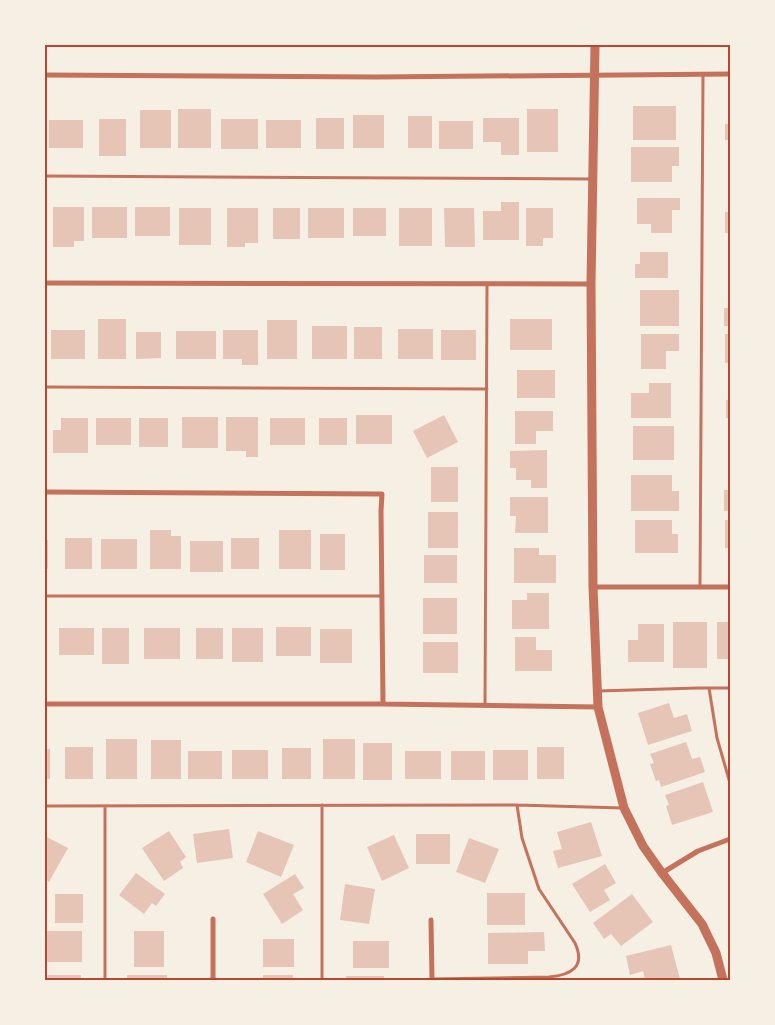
<svg xmlns="http://www.w3.org/2000/svg" width="775" height="1025" font-family="'Alegreya Sans',sans-serif">
  <style>
    .building { fill: #e6c5b7 }
    .lines { fill: none; stroke-linecap: round; stroke-linejoin: round }
    .service { stroke: #c5725c; stroke-width: 3 }
    .minor { stroke: #c5725c; stroke-width: 5 }
    .tertiary { stroke: #c5725c; stroke-width: 9 }
    .neatline { fill: none; stroke: #b5482f; stroke-width: 2 }
  </style>
  <rect width="100%" height="100%" fill="#f6efe4"/>
  <!-- building -->
  <path class="building" d="M633,106h43v34h-43z
    M178,109h33v39h-33z
    M527,109h31v43h-31z
    M140,110h31v38h-31z
    M353,115h31v33h-31z
    M408,116h24v32h-24z
    M316,118h28v31h-28z
    M483,118h36v37h-18v-13h-18z
    M99,119h27v37h-27z
    M221,119h37v30h-37z
    M49,120h34v28h-34z
    M266,120h35v28h-35z
    M439,121h34v28h-34z
    M725,124h5v16h-5z
    M631,147h48v19h-7v16h-41z
    M637,198h43v12h-8v23h-21v-9h-14z
    M501,202h18v38h-36v-29h18z
    M53,207h31v34h-10v6h-21z
    M92,207h35v31h-35z
    M135,207h35v29h-35z
    M179,208h32v37h-32z
    M227,208h31v35h-13v4h-18z
    M273,208h27v31h-27z
    M308,208h36v30h-36z
    M353,208h33v28h-33z
    M399,208h33v38h-33z
    M444,208h30l1,39h-30z
    M526,208h27v30h-10v8h-17z
    M725,212h5v21h-5z
    M640,252h28v26h-33v-14h5z
    M640,290h39v36h-39z
    M724,308h6v18h-6z
    M98,319h28v40h-28z
    M510,319h42v31h-42z
    M267,320h30v39h-30z
    M312,326h35v33h-35z
    M354,327h28v32h-28z
    M398,329h35v30h-35z
    M51,330h34v29h-34z
    M223,330h35v35h-16v-6h-19z
    M441,330h35v30h-35z
    M176,331h40v28h-40z
    M136,332h25v26l-25,1z
    M641,334h38v17h-13v18h-25z
    M725,334h5v29h-5z
    M517,370h38v28h-38z
    M649,383h22v35h-40v-25h18z
    M726,400h4v18h-4z
    M515,411h38v20h-17v13h-21z
    M356,415h36v29h-36z
    M444,415l14,27 -31,16 -14,-27z
    M182,417h36v31h-36z
    M226,417h32v40h-12v-6h-20z
    M61,418h27v35h-35v-23h8z
    M96,418h35v27h-35z
    M139,418h29v29h-29z
    M270,418h35v27h-35z
    M319,418h28v27h-28z
    M633,426h41v34h-41z
    M547,450v38h-16v-8h-15v-12h-6v-17z
    M431,467h27v35h-27z
    M631,475h41v16h7v20h-48z
    M724,490h6v21h-6z
    M510,497h38v36h-33l1,-17h-6z
    M428,512h30v36h-30z
    M635,520h37v14h6v19h-43z
    M725,520h5v28h-5z
    M150,530h21v6h10v33h-31z
    M279,530h32v39h-32z
    M320,534h25v36h-25z
    M65,538h27v31h-27z
    M231,538h28v31h-28z
    M101,539h36v30h-36z
    M45,540h3v29h-3z
    M190,541h33v31h-33z
    M514,548h25v7h17v28h-42z
    M424,555h33v28h-33z
    M527,593h22v36h-37v-29h15z
    M423,598h34v36h-34z
    M673,622h34v46h-34z
    M717,622h13v37h-13z
    M638,624h26v38h-36v-22h10z
    M276,627h35v29h-35z
    M59,628h35v27h-35z
    M102,628h27v36h-27z
    M144,628h36v31h-36z
    M196,628h27v31h-27z
    M232,628h31v34h-31z
    M320,629h32v34h-32z
    M515,637h21v13h16v21h-37z
    M423,642h35v31h-35z
    M669,703l5,15 13,-4 5,17 -44,14 -10,-32z
    M106,739h31v40h-31z
    M323,739h32v40h-32z
    M151,740h30v39h-30z
    M686,742l6,17 8,-2 5,15 -44,15 -2,-7 -3,1 -6,-17 4,-1 -4,-9z
    M363,743h29v37h-29z
    M65,747h28v32h-28z
    M537,747h27v32h-27z
    M282,748h29v31h-29z
    M45,749h5v30h-5z
    M232,750h36v29h-36z
    M493,750h35v30h-35z
    M188,751h34v28h-34z
    M405,751h36v28h-36z
    M451,751h34v29h-34z
    M703,782l10,30 -41,13 -6,-19 3,-1 -4,-10z
    M591,822l11,34 -44,12 -5,-17 9,-2 -5,-17z
    M229,829l4,29 -36,5 -4,-29z
    M169,831l17,26 -6,5 3,6 -19,13 -22,-33z
    M258,831l36,14 -13,32 -35,-15z
    M416,834h34v30h-34z
    M394,835l15,33 -27,13 -15,-34z
    M45,836l23,12 -19,34 -4,-3z
    M469,838l30,11 -14,34 -29,-11z
    M605,864l11,19 -12,7 6,10 -20,12 -18,-28z
    M136,873l29,21 -9,12 -4,-3 -8,11 -25,-19z
    M295,874l9,14 -11,6 10,16 -21,14 -19,-30z
    M345,884l30,5 -6,35 -29,-4z
    M487,893h38v32h-38z
    M55,894h28v29h-28z
    M632,894l21,28 -32,24 -10,-12 -7,5 -11,-16z
    M47,931h35v31h-37v-20h2z
    M134,931h30v36h-30z
    M544,932l1,19h-17v13h-40v-31z
    M263,939h31v28h-31z
    M353,941h36v27h-36z
    M671,945l9,34 -35,1 -2,-9 -13,4 -4,-19z
    M45,975h36v5h-36z
    M127,975h40v5h-40z
    M263,975h30v5h-30z
    M346,976h38v4h-38z"/>
  <g class="lines">
    <!-- service -->
    <path class="service" d="M45,176l547,3
      M45,387l442,2
      M700,587l3,-513
      M45,596h337
      M709,688l8,50 13,45
      M598,691l100,-3h32
      M485,705l2,-421
      M322,805v175
      M45,806l472,-1 106,3
      M105,806v174
      M432,979l117,-2c22,-2 37,-10 26,-34l-36,-54 -17,-51 -5,-33"/>
    <!-- minor -->
    <path class="minor" d="M45,75l332,2 353,-3
      M45,283l546,1
      M45,492l337,2 -1,17 2,193
      M593,587h137
      M45,704h338l215,3
      M662,873l36,-22 32,-12
      M213,919v61
      M431,920l1,60"/>
    <!-- tertiary -->
    <path class="tertiary" d="M595,45l-4,239 2,303 5,120 26,101 19,38 19,27 40,51 14,29 7,27"/>
  </g>
  <!-- border -->
  <rect width="775" height="1025" fill="none" stroke="#f6efe4" stroke-width="92"/>
  <rect x="46" y="46" width="683" height="933" class="neatline"/>
</svg>
